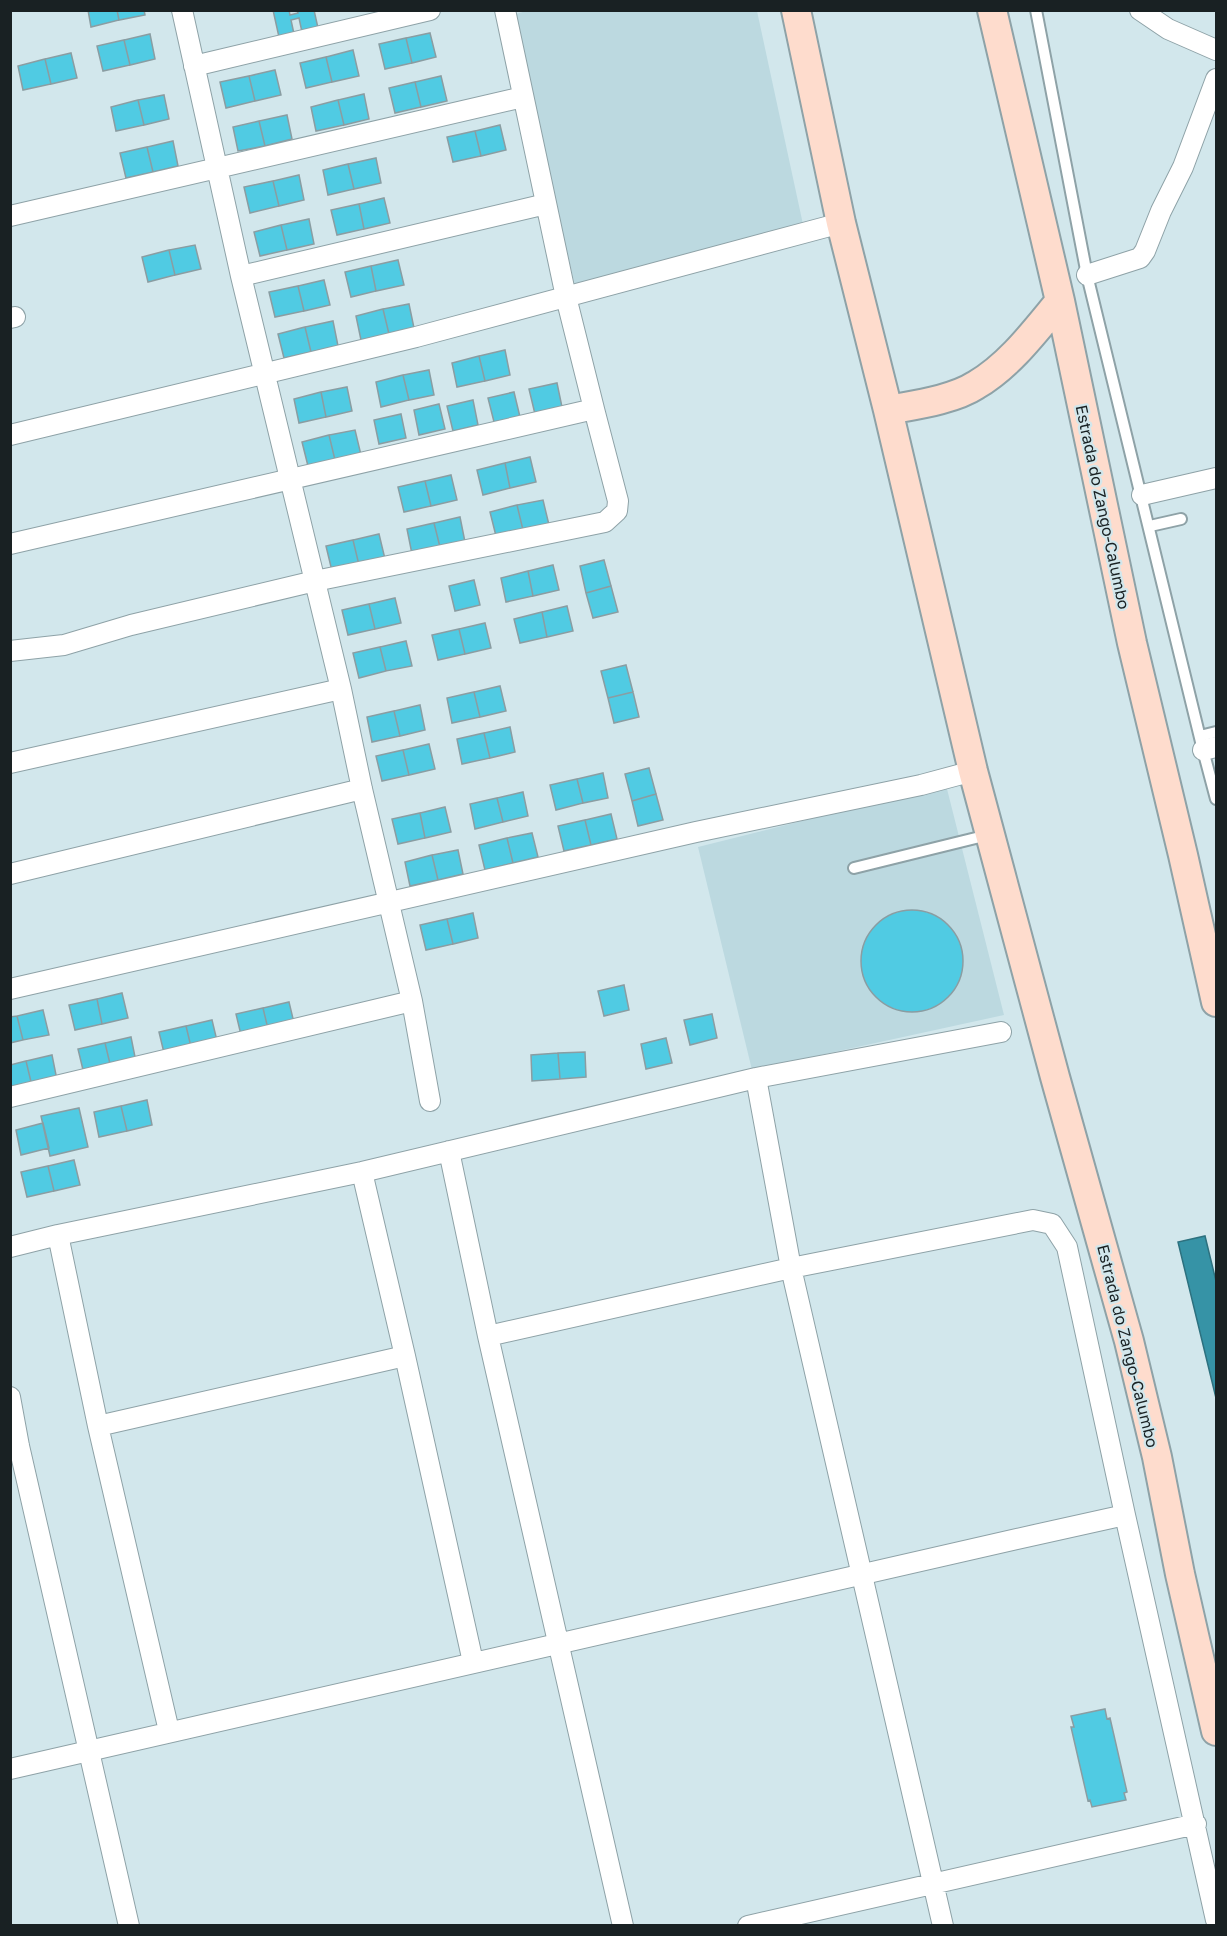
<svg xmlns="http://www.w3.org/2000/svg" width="1227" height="1936" font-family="'Golos Text',sans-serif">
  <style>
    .built { fill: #bcd9e0 }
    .water { fill: #3693a6; stroke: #2d717f; stroke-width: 1.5 }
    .building { fill: #50cbe3; stroke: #8a9da2; stroke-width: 1.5 }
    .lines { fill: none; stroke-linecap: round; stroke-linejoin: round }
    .lane-casing { stroke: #8ea2a7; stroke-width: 14 }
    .street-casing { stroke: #8ea2a7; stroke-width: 22 }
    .secondary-casing { stroke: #8ea2a7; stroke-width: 32 }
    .lane { stroke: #fff; stroke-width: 10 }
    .street { stroke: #fff; stroke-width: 20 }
    .secondary { stroke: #fedccd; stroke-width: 28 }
    .labels { text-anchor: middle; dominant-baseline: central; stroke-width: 4.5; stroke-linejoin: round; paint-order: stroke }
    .street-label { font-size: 16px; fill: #192123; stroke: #d2e7ec }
  </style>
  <rect width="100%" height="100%" fill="#d2e7ec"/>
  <!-- built -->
  <path class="built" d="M530,10l227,1 47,218 -228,61 -64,-275z
    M946,785l58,230 -252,55 -54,-223z"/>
  <!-- water -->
  <path class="water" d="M1205,1236l11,45v117l-38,-156z"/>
  <!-- building -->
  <path class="building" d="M88,10h29l2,10 -28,7z
    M117,10h27l1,5 -26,5z
    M273,10h16l1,5 8,-2 -1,-3h17l4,18 -16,4 -3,-14 -8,2 3,14 -15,3z
    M430,33l6,24 -24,6 -6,-25z
    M150,34l5,25 -25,6 -6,-25z
    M406,38l6,25 -27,6 -6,-25z
    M124,40l6,25 -27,6 -6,-25z
    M353,50l6,26 -27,6 -6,-25z
    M71,53l6,25 -26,6 -6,-25z
    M326,57l6,25 -26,6 -6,-25z
    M45,59l6,25 -28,6 -5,-24z
    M275,70l6,25 -26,6 -6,-25z
    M249,76l6,25 -29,7 -6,-26z
    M441,76l6,25 -26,6 -6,-25z
    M415,82l6,25 -26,6 -6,-25z
    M364,94l5,25 -25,6 -6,-25z
    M164,95l5,24 -25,6 -6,-25z
    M138,100l6,25 -28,6 -5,-24z
    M338,100l6,25 -28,6 -5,-24z
    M287,115l5,24 -27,7 -6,-25z
    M259,121l6,25 -27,5 -5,-24z
    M500,125l6,25 -25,6 -6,-25z
    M475,131l6,25 -28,6 -6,-25z
    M173,141l5,25 -25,6 -6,-25z
    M147,147l6,25 -27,6 -6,-25z
    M376,158l5,25 -27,6 -6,-25z
    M348,164l6,25 -26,6 -5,-25z
    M299,175l5,25 -25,6 -6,-25z
    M273,181l6,25 -29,7 -6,-26z
    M384,198l6,25 -26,6 -5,-25z
    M359,204l5,25 -27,6 -6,-25z
    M309,219l5,25 -27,6 -6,-25z
    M281,225l6,25 -27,6 -6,-24z
    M195,245l6,24 -26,6 -6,-25z
    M169,250l6,25 -27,7 -6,-25z
    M398,260l6,25 -28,6 -5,-25z
    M371,266l5,25 -25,6 -6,-25z
    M324,280l6,25 -26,6 -6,-25z
    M298,286l6,25 -29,6 -6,-25z
    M409,304l5,24 -25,6 -6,-25z
    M383,309l6,25 -28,6 -5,-24z
    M333,321l5,25 -27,6 -6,-25z
    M305,327l6,25 -27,6 -6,-24z
    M505,350l5,25 -25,6 -6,-25z
    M479,356l6,25 -28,6 -5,-24z
    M429,370l5,25 -25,5 -6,-25z
    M403,375l6,25 -28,7 -5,-25z
    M557,383l5,24 -27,7 -6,-25z
    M347,387l5,24 -26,6 -5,-25z
    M321,392l5,25 -27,6 -5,-24z
    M514,392l6,25 -26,5 -6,-24z
    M473,400l5,25 -25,6 -6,-25z
    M439,404l6,25 -26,6 -5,-25z
    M401,414l5,24 -27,6 -5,-24z
    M355,430l6,25 -26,5 -6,-25z
    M329,435l6,25 -27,6 -6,-24z
    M530,457l6,25 -26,6 -5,-25z
    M505,463l5,25 -27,7 -6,-25z
    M451,475l6,25 -26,6 -6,-25z
    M425,481l6,25 -27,6 -6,-25z
    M543,500l6,25 -26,5 -6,-25z
    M517,505l6,25 -27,6 -6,-24z
    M460,517l5,25 -25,5 -6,-24z
    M434,523l6,24 -28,7 -5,-25z
    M379,534l6,25 -26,6 -6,-25z
    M353,540l6,25 -27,6 -6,-25z
    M604,560l7,26 -25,7 -6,-27z
    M553,565l6,25 -26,6 -5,-25z
    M528,571l5,25 -27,6 -5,-24z
    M474,580l6,25 -25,6 -6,-25z
    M611,586l7,26 -25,6 -7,-25z
    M395,598l6,25 -26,6 -6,-25z
    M369,604l6,25 -27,6 -6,-25z
    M567,606l6,25 -26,6 -5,-25z
    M542,612l5,25 -27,6 -6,-24z
    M485,623l6,25 -26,6 -6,-25z
    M459,629l6,25 -27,6 -6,-25z
    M406,641l6,25 -26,5 -6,-24z
    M380,647l6,24 -27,7 -6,-25z
    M626,665l7,27 -25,6 -7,-27z
    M500,686l6,25 -26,6 -6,-25z
    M474,692l6,25 -28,6 -5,-25z
    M633,692l6,25 -25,6 -6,-25z
    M420,705l5,25 -25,6 -6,-25z
    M394,711l6,25 -28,6 -5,-25z
    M510,727l5,25 -25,6 -6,-25z
    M484,733l6,25 -28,6 -5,-25z
    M429,744l6,25 -26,6 -6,-25z
    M403,750l6,25 -27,6 -6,-25z
    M649,768l7,26 -24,7 -7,-27z
    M603,773l5,25 -25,5 -6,-24z
    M577,779l6,24 -27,7 -6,-25z
    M523,792l5,24 -25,6 -6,-24z
    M656,794l7,26 -25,6 -6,-25z
    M497,798l6,24 -28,7 -5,-25z
    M445,807l6,25 -26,6 -5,-25z
    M420,813l5,25 -27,6 -6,-25z
    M611,814l6,25 -26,6 -6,-25z
    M585,820l6,25 -27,6 -6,-25z
    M532,833l6,24 -25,6 -6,-25z
    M507,838l6,25 -28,7 -6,-25z
    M458,850l5,24 -25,6 -6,-25z
    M432,855l6,25 -28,6 -5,-24z
    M861 961a51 51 0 1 1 102 0a51 51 0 1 1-102 0Z
    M473,913l5,25 -25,6 -6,-25z
    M447,919l6,25 -27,6 -6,-25z
    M624,985l5,25 -25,6 -6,-25z
    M122,993l6,25 -26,6 -5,-25z
    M97,999l5,25 -27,6 -6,-25z
    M289,1002l6,25 -26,6 -6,-25z
    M263,1008l6,25 -27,6 -6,-25z
    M43,1010l6,25 -26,5 -6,-24z
    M712,1014l5,24 -27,7 -6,-25z
    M17,1016l6,24 -13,3v-26z
    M212,1020l6,25 -26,6 -6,-25z
    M186,1026l6,25 -27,6 -6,-25z
    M131,1037l5,25 -25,6 -6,-25z
    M666,1038l6,25 -26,6 -5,-25z
    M105,1043l6,25 -27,6 -6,-25z
    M585,1052l1,25 -26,2 -2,-26z
    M558,1053l2,26 -28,2 -1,-26z
    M52,1055l5,25 -25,6 -6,-25z
    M26,1061l6,25 -22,5v-26z
    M147,1100l5,25 -25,6 -6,-25z
    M121,1106l6,25 -28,6 -5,-25z
    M79,1108l9,39 -38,9 -9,-40z
    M43,1123l6,25 -28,7 -5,-25z
    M74,1160l6,25 -26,6 -6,-25z
    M48,1166l6,25 -27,6 -6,-25z
    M1105,1709l2,10 3,-1 17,74 -3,1 2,7 -34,7 -2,-7 -2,1 -17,-74h3l-3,-11z"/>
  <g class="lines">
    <!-- lane casing -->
    <g class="lane-casing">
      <path id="lane" d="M1036,10l51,265 116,475 13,49
        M1150,526l31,-7
        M1200,736l16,-4
        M854,868l134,-33"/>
    </g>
    <!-- street casing -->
    <g class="street-casing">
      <path id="street" d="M182,10l59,266 100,413 21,100 50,212 18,100
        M1140,10l28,19 48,21
        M194,66l236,-56
        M10,216l513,-119
        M1087,275l53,-17 5,-7 16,-40 22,-44 33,-88
        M241,276l305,-72
        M10,318l5,-1
        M10,435l406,-98 425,-114
        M1142,495l74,-17
        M10,544l584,-135 -28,-112 -61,-287
        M10,651l54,-6 67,-20 184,-44 290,-59 12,-11 1,-10 -24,-92
        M1203,750l13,-3
        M10,763l331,-74
        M10,874l352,-85
        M10,989l686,-157 225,-47 52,-14
        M756,1078l35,190 152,658
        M10,1097l402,-96
        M449,1151l39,185 135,590
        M362,1172l43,184 68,306
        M58,1235l40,191 71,305
        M10,1247l48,-12 304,-63 394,-94 245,-46
        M488,1336l303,-68 242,-48 19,4 15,23 58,268 91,405
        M10,1397l9,49 110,480
        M98,1426l307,-70
        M10,1769c372,-86 743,-172 1115,-254
        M748,1926l448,-102"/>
    </g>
    <!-- secondary casing -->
    <g class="secondary-casing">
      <path id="secondary" d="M796,10l45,213 47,187 85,361 82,306 74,264 28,116 23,117 36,157
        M992,10l68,291 72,342 51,212 33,147
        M888,410c26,-5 65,-10 88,-25 34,-20 59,-54 84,-84"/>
    </g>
    <!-- lane -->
    <use href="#lane" class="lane"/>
    <!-- street -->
    <use href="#street" class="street"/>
    <!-- secondary -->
    <use href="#secondary" class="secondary"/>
  </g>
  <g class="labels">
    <!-- street labels -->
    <g class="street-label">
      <text transform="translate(1103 507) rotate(78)">Estrada do Zango-Calumbo</text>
      <text transform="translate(1128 1346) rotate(76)">Estrada do Zango-Calumbo</text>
    </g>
  </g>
  <!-- border -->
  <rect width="1227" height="1936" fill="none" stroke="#192123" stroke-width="24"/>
</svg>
